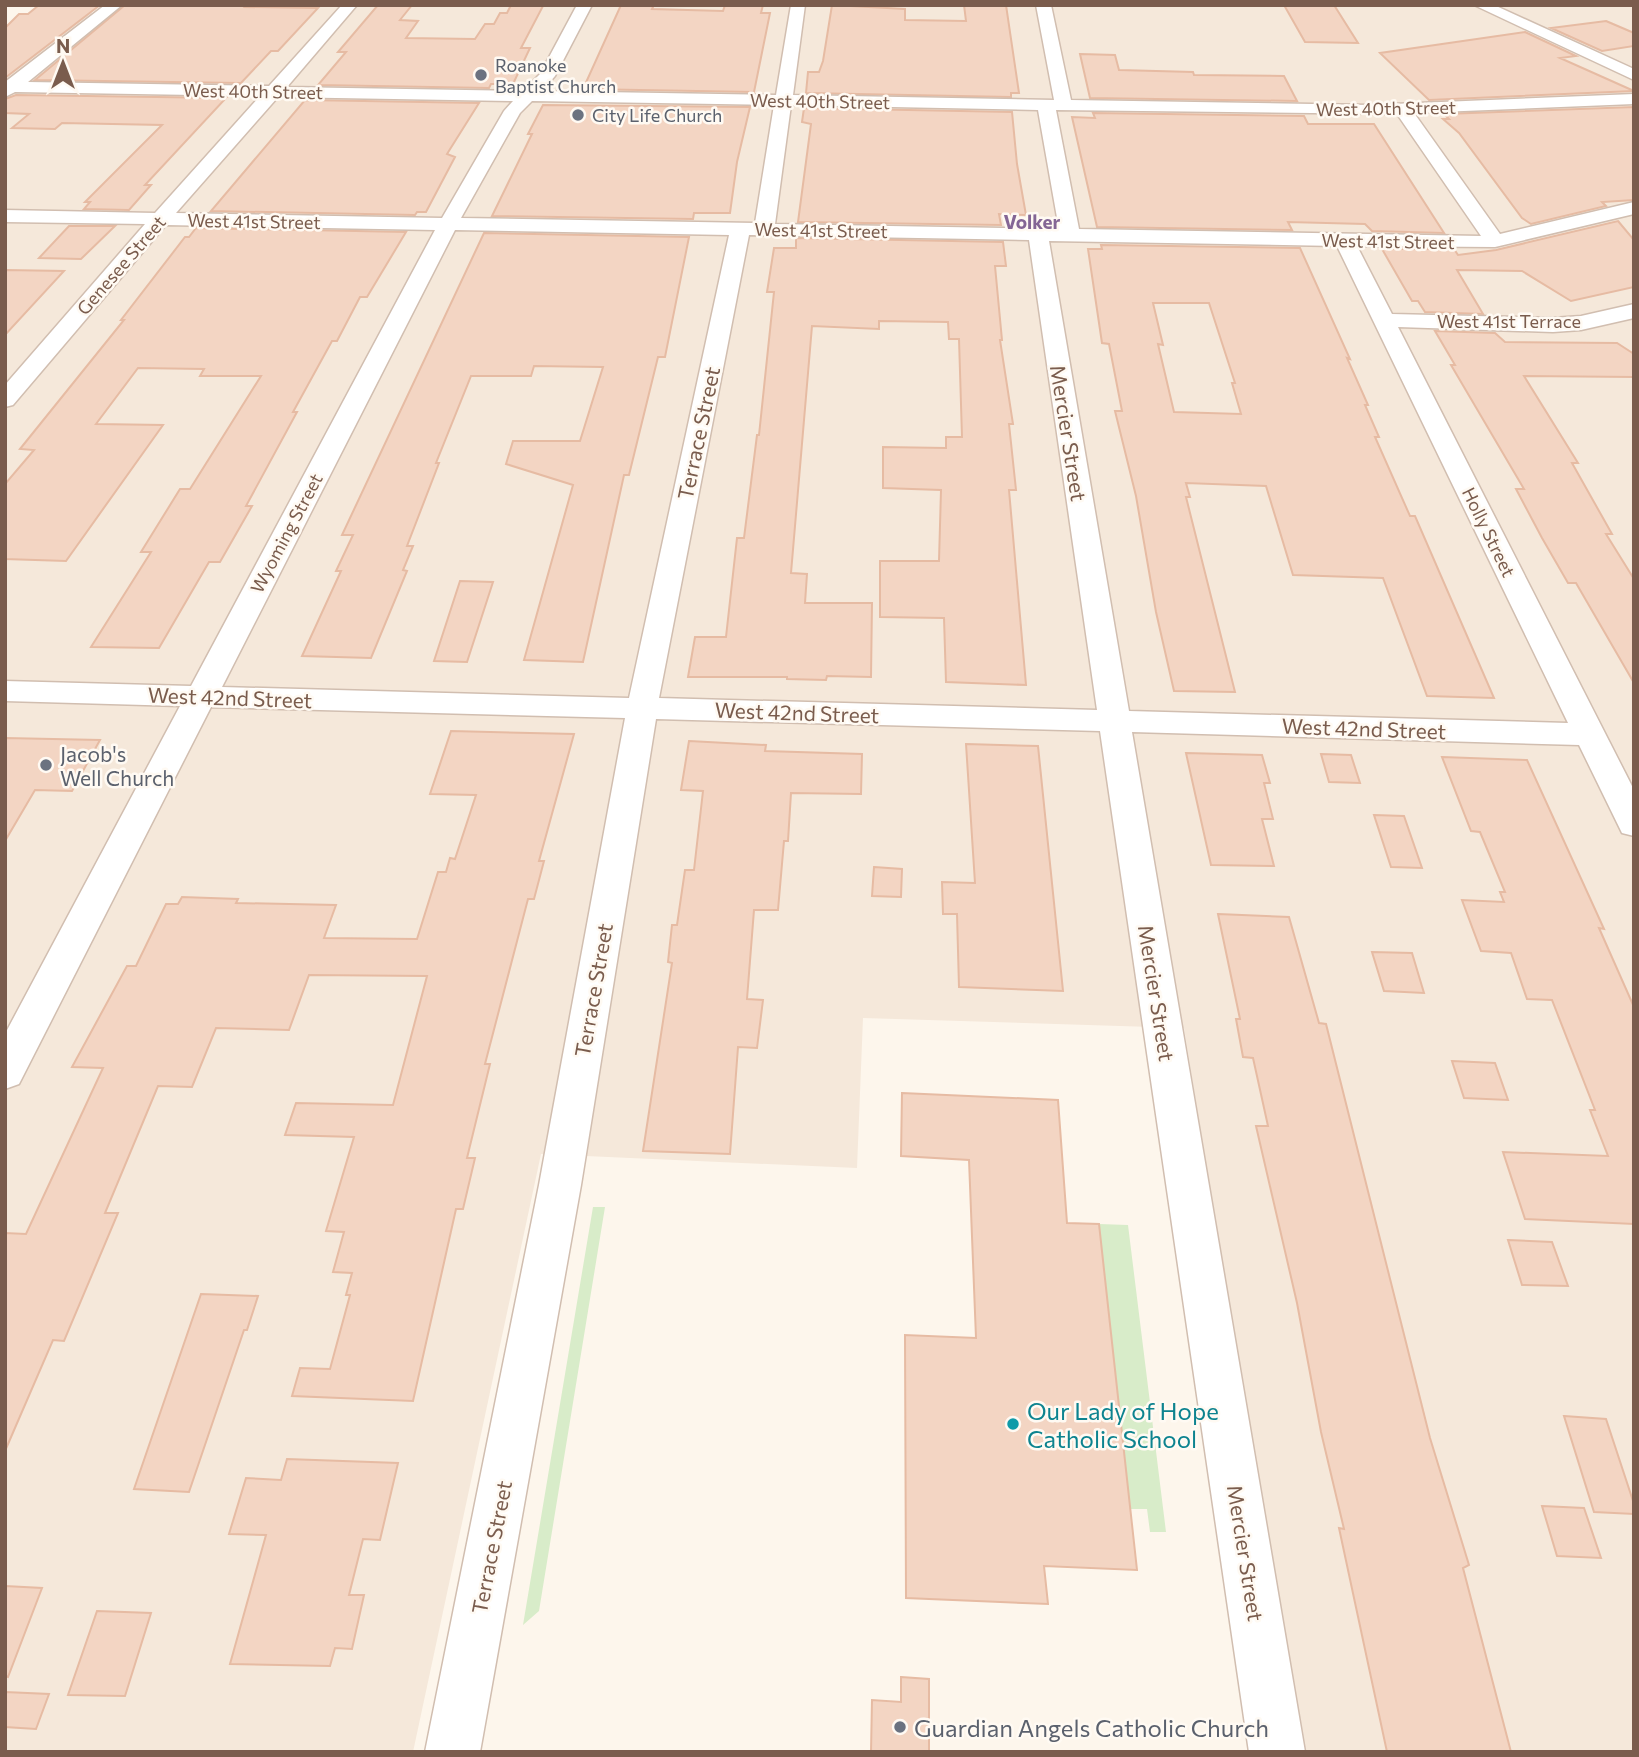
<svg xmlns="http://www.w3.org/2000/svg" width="1639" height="1757" font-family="Commissioner,sans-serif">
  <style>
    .residential { fill: #f5e8da }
    .green { fill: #d8ecc9 }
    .building { fill: #f3d5c3; stroke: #e6bba3; stroke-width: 2; fill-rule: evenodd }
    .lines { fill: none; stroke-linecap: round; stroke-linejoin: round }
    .minor-casing { stroke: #d1beb0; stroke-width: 3 }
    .minor { fill: #fff; fill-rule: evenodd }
    .worship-dot { fill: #6b7280; stroke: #fffaf3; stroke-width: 2.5 }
    .culture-dot { fill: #0f9aa8; stroke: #fffaf3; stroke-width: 2.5 }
    .labels { text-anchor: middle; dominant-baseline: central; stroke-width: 5; stroke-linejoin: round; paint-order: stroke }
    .far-worship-label { font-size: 18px; fill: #5b616d; stroke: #fffaf3; text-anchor: start }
    .far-street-label { font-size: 18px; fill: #7a5c4d; stroke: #fffaf3 }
    .far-neighbourhood-label { font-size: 19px; font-weight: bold; fill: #846695; stroke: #fffaf3 }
    .street-label { font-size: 21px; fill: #7a5c4d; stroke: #fffaf3 }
    .worship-label { font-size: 21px; fill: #5b616d; stroke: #fffaf3; text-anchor: start }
    .near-culture-label { font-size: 24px; fill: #0d838f; stroke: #fffaf3; text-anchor: start }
    .near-worship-label { font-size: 24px; fill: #5b616d; stroke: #fffaf3; text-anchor: start }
  </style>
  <rect width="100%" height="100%" fill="#fdf6ec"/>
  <!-- residential -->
  <path class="residential" d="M123,5h1511v1747h-333l-117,-724 -321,-10 -6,150 -316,-14 -128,598h-408v-1713l76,-26h33z"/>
  <!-- green -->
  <path class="green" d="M593,1207h12l-66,404 -16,14z
    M1099,1224l29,1 38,307h-16l-3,-23h-17z"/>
  <!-- building -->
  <path class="building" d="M39,5h61l-95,73v-50l14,-14h9z
    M125,5h122l-2,2 73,1 -40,43h-7l-30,32 -206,-3z
    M378,5h34l-12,15 18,1 -12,17 69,1 10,-15h9l6,-11h7l4,-8 32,1 -22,42h9l-17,36h-22l-2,4 -171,-3 28,-33h-8z
    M621,5h33l-2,4 71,2 2,-6h38l-2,8h9l-16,79 -171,-3z
    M832,5l73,4v11l61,1 -2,-16h42l13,88h-8v4l-205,-4 2,-21h11l4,-11z
    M1284,5h50l24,38 -53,-1z
    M1606,21l28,12v13l-32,5 -51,-23z
    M1525,32l51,24 -16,2 74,33 -205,9 -49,-47z
    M1080,54l35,1 4,15 74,2 1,3 90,1 13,25 -207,-3z
    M16,95l210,3 -81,87h6l-22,25 -45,-1 6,-7h-5l77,-77 -100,-2 -7,6 -43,-1 17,-14 -24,-1v-14z
    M305,100l174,3 -32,51 8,3 -29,55h-9l-2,3 -204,-4z
    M543,105l207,2 -13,55 -7,51h-36l-1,6 -201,-3 40,-82h-4z
    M1634,107v93l-32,2 4,4 -75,18 -9,-6 -63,-85 -16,-14h6l-5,-5z
    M804,108l208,4 5,52 9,51 -27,-1 2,11 -203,-3 13,-98 -9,-2z
    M1093,113l211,3 4,8h66l70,109 -72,-2 -7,-7 -77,-2 4,8 -195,-3 -25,-110 23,1z
    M1618,221l16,19v47l-63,14 -49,-30 -65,-1 26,44 -58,-2 -7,-11h-6l-30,-52h72l4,6 38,-5z
    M69,226h46l-34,33 -42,-1z
    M196,228l210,4 -39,65h-7l-23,44h-5l-39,71h4l-51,94h6l-32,56h-11l-50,86 -68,-1 60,-95h-10l39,-63h10l71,-113h-61l4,-7 -66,-1 -42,56 67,1 -97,136 -61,-2v-75l29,-34 -14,-1 104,-129h-3l64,-83h4z
    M484,233l205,4 -24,120h-7l-29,118h-5l-41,187 -59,-2 49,-175 -67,-21 7,-23h67l23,-74 -69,-1 -3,10h-60l-35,87h3l-32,83h6l-10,24 4,1 -36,87 -69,-2 39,-85h-5l17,-36h-11z
    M796,238l207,4 3,24h-11l7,74h-2l13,84h-4l7,66h-7l17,195 -80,-3 -2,-64 -64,-1v-56h59l2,-71 -58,-2v-41l63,1v-11h16l-3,-98h-10l-1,-17 -69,-1v8l-67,-3 -21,247 16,1 -2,29h67l-1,74 -44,-1 -1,4 -39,-1v-2h-99l7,-40h31l11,-99h7l13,-103h2l15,-143h-7l7,-44h22z
    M1101,245l199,3 50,111 -3,-1 21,47h-3l14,32h-4l35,79h5l79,182 -67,-2 -44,-118 -90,-3 -27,-89 -80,-3 4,14h-4l49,195 -61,-1 -18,-79 -20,-116 -21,-85h7l-13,-67 -7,-1 -14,-94h14zM1153,303h56l26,80h-3l9,31 -67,-2 -16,-68 5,1z
    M5,270l59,1 -59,64z
    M1435,331l60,2 10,9 112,1 17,11v23l-110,-1 54,87h-6l40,71h-6l28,45v104l-58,-100h-8l-26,-45 -26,-49h8l-73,-124h4z
    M460,581l33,1 -26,80 -33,-1z
    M451,731l123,3 -35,127h5l-10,38h-6l-43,165h5l-23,94h8l-12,51h-7l-43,192 -121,-5 8,-28 30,1 20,-74h-4l6,-22 -19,-1 11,-40 -18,-1 28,-94 -69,-2 11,-32 97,2 34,-129 -118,-1 -20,55 -73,-2 -24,59 -34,-1 -53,127h13l-54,128 -11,-1 -48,111v-218l21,1 77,-166 -31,-1 55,-101h9l30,-62h12l4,-7 56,2 -2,4 100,2 -12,33 93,1 21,-67h8l4,-14 5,1 21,-64 -46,-1z
    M5,738l95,2 -28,51 -37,-1 -30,51z
    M689,741l77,4 -1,6 97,3 -1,40 -70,-1 -3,48h-4l-6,69h-24l-7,89 16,1 -6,48 -19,-1 -8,107 -87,-3 29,-188 -4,-1 4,-37h5l8,-55h9l9,-79 -22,-1z
    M966,744l72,2 25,245 -104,-4 -2,-73h-14l-1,-32 33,1z
    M1186,753l76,2 8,28h-6l9,36h-11l12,47 -63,-1z
    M1321,754l30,1 9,28 -31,-1z
    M1442,757l85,3 77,169 -5,-1 35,79v217l-109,-5 -22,-67 105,4 -18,-46h5l-43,-110 -25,-1 -16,-46 -30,-2 -19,-51 42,2 -4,-10h5l-25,-60 -9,-1z
    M1374,815l30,1 18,52 -31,-1z
    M874,867l28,2 -1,28 -29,-1z
    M1218,914l71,3 30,106 7,1 104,414 39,127 -6,3 48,184h-124l-48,-224 5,1 -23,-97 -24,-129 -41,-177h12l-15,-68 -10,-1 -7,-38h4z
    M1372,952l40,1 12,40 -40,-2z
    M1452,1061l43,2 13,37 -44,-2z
    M902,1093l156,7 9,123 32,1 38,346 -93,-4 4,38 -142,-6 -1,-263 71,3 -7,-178 -68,-4z
    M1508,1240l44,2 16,44 -46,-1z
    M201,1294l57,2 -11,34h-3l-55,162 -55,-3z
    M1564,1416l42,3 28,85v10l-40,-2z
    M287,1459l111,4 -18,77 -17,-1 -14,56h15l-12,54 -17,-1 -5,18 -100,-2 36,-129 -37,-1 17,-56 35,2z
    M1542,1506l42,2 17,50 -44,-2z
    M5,1586l37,2 -34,89 -3,-1z
    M97,1611l54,2 -26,83 -57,-1z
    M901,1677l28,2v73h-58l1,-52 29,2z
    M5,1692l44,2 -13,35 -31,-2z"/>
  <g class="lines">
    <!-- minor casing -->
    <g class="minor-casing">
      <path id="minor" d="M105,5h17l-94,77 241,4 73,-81h15l-70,82 236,4 17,-17 37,-69h15l-37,71 -13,15 234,4 15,-90h14l-12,90 261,5 -18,-95h15l20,95 298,5 265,-11v10l-220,9 86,121 134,-32v12l-139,33 -138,-1 35,68 161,4 28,-2 53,-12v14l-53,12 -28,2 -155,-5 236,463v46l-12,-3 -43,-88 -447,-13 173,1020h-56l-149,-1021 -444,-12 -75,466 -101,567h-55l114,-567 86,-467 -414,-11 -192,377 -14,5v-55l175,-328 -175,-5v-20l186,5 244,-456 -269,-5 -153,180 -8,2v-22l140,-161 -140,-2v-12l150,3 105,-117 -245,-4 -10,5v-15zM278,97l235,4 -9,10 -62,107 -266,-5zM532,101l242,4 -19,118 -294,-5 59,-105zM791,105l247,5 21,119 -284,-5zM1056,110l341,4 84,122 -402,-7zM455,230l274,5 -100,463 -407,-11zM749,235l280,5 68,470 -438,-12zM1049,241l288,5 231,477 -439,-12z
        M1474,5h20l140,64v11z"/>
    </g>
    <!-- minor -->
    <use href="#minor" class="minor"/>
  </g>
  <!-- markers -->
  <g class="worship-dot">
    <circle cx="481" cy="75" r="7"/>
    <circle cx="578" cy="115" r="7"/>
    <circle cx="46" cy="765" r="7"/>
    <circle cx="900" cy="1727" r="7"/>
  </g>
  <circle class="culture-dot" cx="1013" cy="1424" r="7"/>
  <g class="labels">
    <!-- far-worship labels -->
    <g class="far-worship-label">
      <text x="495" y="65">Roanoke<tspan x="495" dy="21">Baptist Church</tspan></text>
      <text x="592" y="115">City Life Church</text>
    </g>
    <!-- far-street labels -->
    <g class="far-street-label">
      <text transform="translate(253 91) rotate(1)">West 40th Street</text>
      <text transform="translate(820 101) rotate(1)">West 40th Street</text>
      <text transform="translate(1386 108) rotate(-1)">West 40th Street</text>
      <text transform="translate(254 221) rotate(1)">West 41st Street</text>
      <text transform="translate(821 230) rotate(1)">West 41st Street</text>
      <text transform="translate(1388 241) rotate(1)">West 41st Street</text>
      <text transform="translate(121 265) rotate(-49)">Genesee Street</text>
      <text x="1509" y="321">West 41st Terrace</text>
      <text transform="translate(1489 532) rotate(64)">Holly Street</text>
      <text transform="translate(286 533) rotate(-62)">Wyoming Street</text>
    </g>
    <!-- far-neighbourhood labels -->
    <g class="far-neighbourhood-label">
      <text x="1032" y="221">Volker</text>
    </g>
    <!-- street labels -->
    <g class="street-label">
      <text transform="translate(698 433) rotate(-78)">Terrace Street</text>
      <text transform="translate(1069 433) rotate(81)">Mercier Street</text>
      <text transform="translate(230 697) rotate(2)">West 42nd Street</text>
      <text transform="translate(797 712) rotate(2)">West 42nd Street</text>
      <text transform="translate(1364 728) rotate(2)">West 42nd Street</text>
      <text transform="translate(593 990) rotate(-80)">Terrace Street</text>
      <text transform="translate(1157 993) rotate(81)">Mercier Street</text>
      <text transform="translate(491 1547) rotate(-79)">Terrace Street</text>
      <text transform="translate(1246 1553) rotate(81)">Mercier Street</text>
    </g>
    <!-- worship labels -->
    <g class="worship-label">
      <text x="60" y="753">Jacob's<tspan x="60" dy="24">Well Church</tspan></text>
    </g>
    <!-- near-culture labels -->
    <g class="near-culture-label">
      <text x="1027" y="1410">Our Lady of Hope<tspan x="1027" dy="28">Catholic School</tspan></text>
    </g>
    <!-- near-worship labels -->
    <g class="near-worship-label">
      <text x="914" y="1727">Guardian Angels Catholic Church</text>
    </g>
  </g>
  <!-- border -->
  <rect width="1639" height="1757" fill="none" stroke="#7a5c4d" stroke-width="14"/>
  <!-- north arrow -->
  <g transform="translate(63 63)" stroke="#fffaf3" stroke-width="5" paint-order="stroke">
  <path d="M0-5L12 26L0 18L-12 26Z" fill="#7a5c4d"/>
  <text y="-10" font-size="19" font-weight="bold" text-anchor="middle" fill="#7a5c4d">N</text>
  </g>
</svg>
